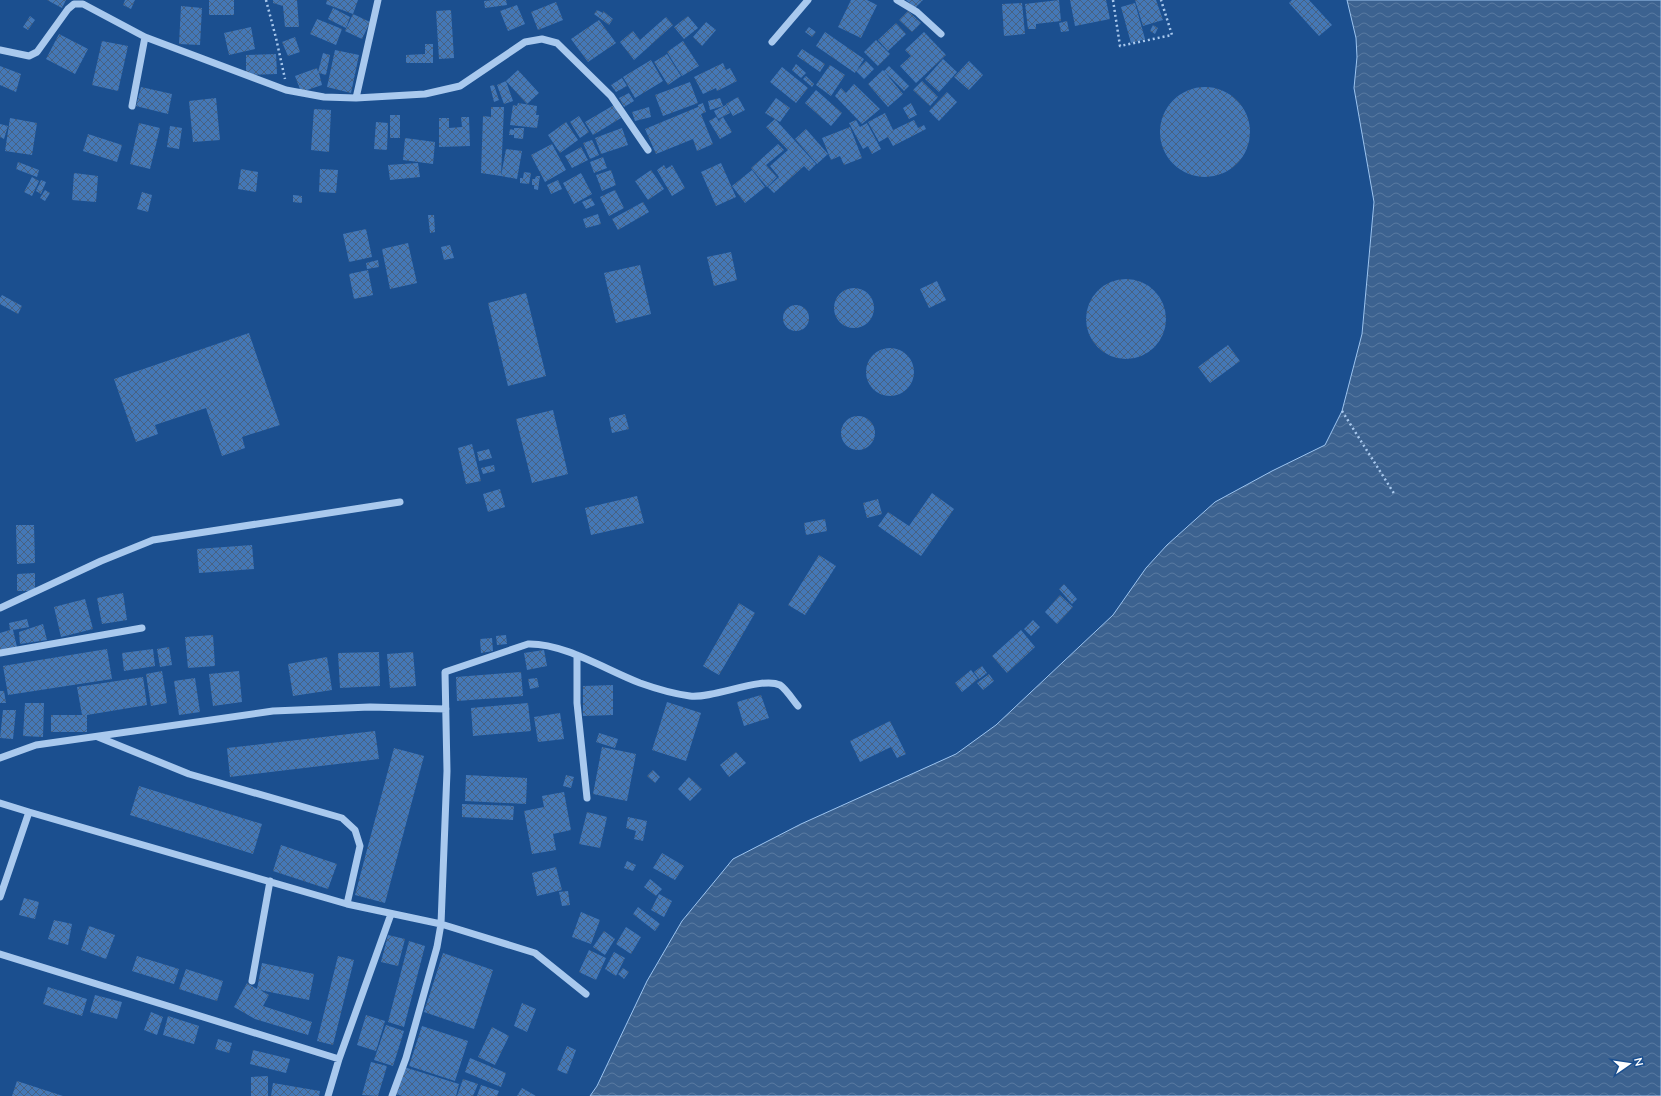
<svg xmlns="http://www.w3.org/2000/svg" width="1661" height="1096" font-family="'Nunito Sans',sans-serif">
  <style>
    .water { fill: url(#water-waves); stroke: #9cc4f0 }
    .building { fill: url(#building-cross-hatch) }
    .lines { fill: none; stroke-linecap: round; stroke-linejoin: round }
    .path { stroke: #a9c9ee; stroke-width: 2.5; stroke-dasharray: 2 3; stroke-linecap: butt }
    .minor { stroke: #a9c9ee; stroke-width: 7 }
  </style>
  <defs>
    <pattern id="water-waves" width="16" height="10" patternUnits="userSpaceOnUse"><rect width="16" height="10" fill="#3c6290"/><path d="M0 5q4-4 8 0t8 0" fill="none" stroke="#597aa1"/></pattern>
    <pattern id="building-cross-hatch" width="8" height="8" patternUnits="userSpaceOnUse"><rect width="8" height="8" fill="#4478b7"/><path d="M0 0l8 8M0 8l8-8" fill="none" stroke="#486282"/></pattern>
  </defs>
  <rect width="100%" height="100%" fill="#1b4f8f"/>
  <!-- water -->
  <path class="water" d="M1347,0h314v1096h-1071l7,-10 50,-105 35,-60 51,-62 68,-35 155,-70 40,-29 117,-110 33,-47 21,-23 48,-43 57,-31 53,-26 17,-34 20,-77 12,-132 -20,-114 3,-31 -1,-19z"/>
  <!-- building -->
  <path class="building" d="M47,0h19l-4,8z
    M125,0h10l-4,9 -8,-4z
    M209,0h25v15h-25z
    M273,0h24l2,27h-14l-2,-21 -10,-3z
    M327,0h31l-5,14 -27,-10z
    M494,0h12l1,5 -22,3 -1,-7z
    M851,0h16l10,5 -16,33 -23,-11z
    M906,0h17l-8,8z
    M1059,0l2,21 -25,3v5h-8l-3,-25z
    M1070,0h36l4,19 -35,7z
    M1135,0h21l7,20 -20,6z
    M1292,0h17l23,25 -13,11 -30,-33z
    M556,2l7,18 -25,10 -7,-18z
    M1022,3l3,31 -21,2 -2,-32z
    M1135,3l10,36 -14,4 -10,-36z
    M517,5l8,19 -17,7 -8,-20z
    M181,6l21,2 -2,37 -21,-1z
    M333,8l17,9 -4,11 -18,-9z
    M451,10l3,48 -15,1 -3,-48z
    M597,10l6,3v-2l10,8 -4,6 -15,-11z
    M908,11l13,12 -9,9 -13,-12z
    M353,14l17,8 -8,17 -17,-8z
    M30,16l5,4 -7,10 -5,-3z
    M688,16l10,12 -14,11 -10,-12z
    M666,17l7,8 -39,35 -14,-18 13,-11 7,9z
    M317,19l25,10 -6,16 -26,-11z
    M599,20l17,23 -28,19 -17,-23z
    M1067,21l2,10 -8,1 -2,-9z
    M706,22l10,8 -14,16 -9,-9z
    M896,23l10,11 -18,17 -10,-11z
    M1153,25l5,3 -3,6 -5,-3z
    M251,27l4,22 -26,6 -5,-22z
    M809,27l7,5 -4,5 -7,-5z
    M825,32l39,27 -9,14 -39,-27z
    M924,32l22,23 -30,28 -16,-17 11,-10 -6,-6z
    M59,34l29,15 -13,25 -29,-15z
    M295,37l5,15 -12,4 -6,-14z
    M876,40l14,14 -12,12 -14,-14z
    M102,41l26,5 -10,45 -26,-6z
    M683,41l16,25 -17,10 -15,-24z
    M425,44h8v19h-27v-8l19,-1z
    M802,49l23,15 -5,8 -23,-16z
    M335,50l24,5 -8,38 -24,-6z
    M323,53l7,2 -4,20 -7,-2 3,12 -21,7 -6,-16 22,-8 1,4z
    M276,54l1,20 -31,1v-20z
    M667,54l14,22 -13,9 -14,-23z
    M943,59l14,13 -18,20 -14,-13z
    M651,60l12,21 -28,17 -12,-21z
    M866,61l8,8 -10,10 -8,-8z
    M969,61l14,14 -14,15 -15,-13z
    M723,63l3,7 4,-2 7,13 -20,10 -1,-3 -13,6 -9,-17z
    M796,64l10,9 -5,5 -9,-8z
    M830,65l15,10 -14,21 -15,-11z
    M0,66l21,8 -5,18 -16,-7z
    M889,66l20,20 -5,5 -20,-20z
    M782,67l26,21 -12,15 -26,-21z
    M518,70l21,23 -12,11 -21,-23z
    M883,70l20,24 -15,13 -20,-23z
    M806,76l8,8 -2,3 -9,-8z
    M622,78l5,8 -11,6 -5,-7z
    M506,81l7,20 -9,3 -7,-19z
    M922,81l16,16 -8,9 -17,-16z
    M690,82l8,21 -35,13 -8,-21z
    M854,84l26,25 -18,15 -27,-28 6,-8 5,5z
    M494,85l5,15 -5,2 -4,-16z
    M141,87l31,7 -4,20 -32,-8z
    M1160 132a45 45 0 1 1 90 0a45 45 0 1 1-90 0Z
    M816,90l26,23 -11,13 -26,-23z
    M947,92l10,10 -18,19 -10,-10z
    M629,93l5,8 -10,6 -5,-9z
    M738,97l7,13 -12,6 -7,-12z
    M216,98l4,42 -27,2 -4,-41z
    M720,98l3,8 -13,4 -2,-9z
    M776,98l14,10 -10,14 -15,-9z
    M518,103l19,3 -1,9h3l-2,13 -27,-3 3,-20 4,1z
    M703,103l3,9 -5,2 12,30 -16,7 -4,-12 -37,15 -11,-25 53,-22v-2z
    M911,103l6,12 -8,4 -6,-11z
    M614,105l7,13 -28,17 -8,-13z
    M726,105l4,8 -12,6 -4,-8z
    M491,107h13l-3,69 -20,-3 2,-57 8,1z
    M649,107l2,10 -16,4 -3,-9z
    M314,109l17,1 -2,42 -18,-2z
    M885,113l8,17 21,-10 4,8 6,-3 2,4 -33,17 -5,-9 -9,5 -11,-20z
    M390,115h10v23h-10z
    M579,116l10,16 -9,6 -10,-16z
    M461,117h8l1,29 -31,1v-29h10v10l13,-1z
    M716,117l4,6 -1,-3 4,-3 9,15 -12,7 -11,-18z
    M10,118l27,5 -5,32 -27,-4z
    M775,119l41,45 -7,7 -5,-5 -30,27 -6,-6 11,-10 -9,-11 18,-16 -22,-23z
    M856,120l4,7 7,-4 14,26 -9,5 -4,-8 -5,3 -14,-26z
    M376,122l12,1 -1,27 -13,-1z
    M566,122l12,18 -18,13 -12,-18z
    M139,123l21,5 -10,41 -20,-5z
    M0,124l8,2 -4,13 -4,-2z
    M170,126l12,2 -3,21 -12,-2z
    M850,127l12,31 -18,7 -4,-9 -9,4 -9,-22z
    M514,128h10l-1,11 -9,-1v-3h-5l1,-6 4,1z
    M622,128l6,17 -27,9 -6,-16z
    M806,129l22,25 -11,10 -22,-25z
    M88,134l34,11 -5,17 -34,-11z
    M405,138l30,4 -2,22 -30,-4z
    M592,140l7,15 -9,4 -7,-16z
    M552,144l14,26 -21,12 -14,-27z
    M778,144l6,6 -18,15 11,12 -10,10 -16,-19z
    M581,147l7,13 -16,8 -7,-12z
    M506,149l16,2 -5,28 -16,-3z
    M603,157l4,11 -13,5 -4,-11z
    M18,162l21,8 -2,7 -21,-8z
    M418,163l2,14 -30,3 -2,-15z
    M721,163l15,34 -20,9 -15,-34z
    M664,165l2,4 6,-4 13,23 -13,8 -15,-26z
    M241,169l17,3 -2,20 -18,-3z
    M320,169l18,1 -2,23 -17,-1z
    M611,170l5,15 -14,6 -6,-16z
    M651,170l13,19 -16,11 -13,-19z
    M752,170l13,17 -20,16 -13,-17z
    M524,172l7,1 -2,11 -9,-1v-5h3z
    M74,173l24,3 -2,26 -24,-2z
    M581,173l11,21 -18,10 -11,-21z
    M536,176h4l-2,14 -4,-1v-4h-2v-6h3z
    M32,177l7,4 -7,15 -8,-4z
    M41,180l5,2 -5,12 -5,-3z
    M558,180l4,9 -11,5 -4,-9z
    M45,190l5,3 -5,8 -5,-3z
    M615,190l9,18 -15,8 -9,-19z
    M142,192l10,3 -4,17 -11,-3z
    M293,195l9,1v7l-9,-1z
    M591,198l4,7 -9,4 -4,-7z
    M643,202l6,10 -31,18 -6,-11z
    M598,214l3,10 -15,4 -3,-9z
    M428,215h6l1,17 -5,1z
    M366,229l6,28 -23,5 -6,-28z
    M408,243l9,40 -27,6 -8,-40z
    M450,245l4,13 -10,2 -3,-13z
    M731,252l6,28 -23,6 -7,-29z
    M378,260l1,7 -12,2 -1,-6z
    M640,265l11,49 -35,9 -12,-50z
    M368,270l5,25 -19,4 -5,-25z
    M1086 319a40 40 0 1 1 80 0a40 40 0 1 1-80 0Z
    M937,281l9,19 -17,8 -9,-19z
    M834 308a20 20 0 1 1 40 0a20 20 0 1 1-40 0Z
    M526,293l20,83 -38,10 -20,-83z
    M2,295l20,11 -4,8 -18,-10v-6z
    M783 318a13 13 0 1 1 26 0a13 13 0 1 1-26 0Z
    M249,333l31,92 -38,12 3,11 -23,8 -16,-48 -51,17 3,9 -22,8 -22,-63z
    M1228,345l12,16 -30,22 -12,-16z
    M866 372a24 24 0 1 1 48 0a24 24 0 1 1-48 0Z
    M553,410l15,64 -36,9 -16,-64z
    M625,414l4,15 -17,4 -3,-15z
    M841 433a17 17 0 1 1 34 0a17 17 0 1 1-34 0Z
    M472,444l9,37 -15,3 -8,-36z
    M489,449l3,9 -13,3 -2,-9z
    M494,465l1,6 -12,3 -2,-6z
    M500,489l5,18 -17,5 -5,-18z
    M932,493l22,16 -33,47 -43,-30 10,-14 21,14z
    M637,496l7,27 -53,12 -6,-27z
    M878,499l4,15 -15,4 -4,-15z
    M825,519l2,12 -21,4 -2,-12z
    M16,525h18l1,38 -18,1z
    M252,545l2,24 -55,4 -2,-24z
    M819,555l17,11 -31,49 -17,-10z
    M35,573v18h-18v-17z
    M1064,584l13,15 -5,5 -13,-15z
    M123,593l4,27 -25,4 -5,-26z
    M1060,595l13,12 -16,17 -12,-12z
    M85,599l8,30 -32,8 -7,-30z
    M739,603l16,10 -36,62 -16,-9z
    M27,619l2,8 -16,3 4,17 -17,4v-18l10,-3 -1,-7z
    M1033,620l7,7 -9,9 -7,-7z
    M43,624l4,16 -27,4 -1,-12z
    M1021,630l14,17 -28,26 -15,-17z
    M213,635l2,31 -27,2 -3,-31z
    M506,635l1,9 -10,1 -1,-9z
    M492,638l1,13 -12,2 -1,-14z
    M169,647l3,18 -12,2 -3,-18z
    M107,649l5,30 -104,16 -5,-29z
    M153,649l2,17 -31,5 -2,-18z
    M544,650l3,16 -20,4 -3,-17z
    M379,652l1,34 -40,2 -2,-35z
    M413,652l3,34 -26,2 -3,-34z
    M327,657l5,33 -39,6 -5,-32z
    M982,666l5,7 -8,6 -5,-7z
    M971,670l7,9 -16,13 -7,-9z
    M162,671l5,32 -16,3 -5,-32z
    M239,671l3,31 -29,4 -4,-32z
    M521,672l2,24 -66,5 -1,-24z
    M989,674l5,7 -11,9 -6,-7z
    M143,677l4,28 -60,10v17h-36v-17h31l-5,-28z
    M195,678l5,34 -21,3 -5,-34z
    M537,678l2,9 -9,2 -2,-10z
    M613,685v30l-30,1v-30z
    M0,691h4l2,12h-6z
    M761,695l8,23 -25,8 -7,-24z
    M667,702l34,11 -15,48 -34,-11z
    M25,703h19l-1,34 -20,-1z
    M528,703l3,28 -58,5 -2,-28z
    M3,710h13l-3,29 -13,-1z
    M560,713l4,26 -26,3 -4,-25z
    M890,721l16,33 -9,4 -6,-11 -31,15 -10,-21z
    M375,731l4,28 -149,18 -3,-29z
    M599,733l19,6 -3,9 -19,-6z
    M602,747l34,7 -9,47 -34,-7z
    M394,748l30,8 -39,147 -30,-8z
    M736,752l10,11 -17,14 -9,-12z
    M653,770l7,7 -5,6 -8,-7z
    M466,775l61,3 -1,26 -61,-3z
    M566,775l8,2 -3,11 -8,-2z
    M689,777l13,12 -12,12 -12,-12z
    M139,786l123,38 -9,30 -123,-39z
    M564,792l7,38 -18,4 3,16 -24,4 -8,-43 20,-4 -2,-11z
    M462,804l52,2 -1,14 -51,-3z
    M587,812l20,5 -7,31 -21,-4z
    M628,817l19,4 -4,20 -9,-2 2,-8 -10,-3z
    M281,845l56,19 -9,25 -55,-18z
    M662,853l22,13 -9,14 -22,-12z
    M627,861l9,4 -3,6 -9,-3z
    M556,867l6,23 -25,6 -5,-23z
    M650,879l12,10 -6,7 -12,-9z
    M568,891l2,14 -8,1 -3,-14z
    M659,894l13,7 -8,16 -13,-7z
    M24,898l15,4 -4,17 -16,-4z
    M638,907l22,17 -5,7 -22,-17z
    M581,912l19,8 -9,24 -19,-7z
    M54,920l18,4 -4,21 -20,-6z
    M89,926l26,9 -9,24 -25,-9z
    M626,927l15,10 -10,17 -15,-10z
    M604,931l11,8 -10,16 -12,-8z
    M388,935l17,4 -7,27 -17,-4z
    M409,941l16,5 -21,81 -16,-5z
    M589,950l17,8 -10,22 -17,-8z
    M614,952l11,6 -9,18 -11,-7z
    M443,953l50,17 -19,59 -50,-17z
    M137,956l42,13 -5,15 -42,-13z
    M338,956l16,4 -21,85 -16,-4z
    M262,963l52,11 -5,26 -49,-10 9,5 -6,11 49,16 -4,13 -53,-16 -21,-12 13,-24 10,6z
    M623,968l6,4 -5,7 -6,-5z
    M186,969l37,12 -6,20 -38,-12z
    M48,987l39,12 -5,17 -39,-12z
    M95,995l27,7 -5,17 -27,-7z
    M522,1003l14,6 -9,23 -13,-6z
    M151,1012l12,5 -6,18 -13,-5z
    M366,1015l19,6 -9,30 -19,-6z
    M168,1016l31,10 -5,18 -31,-9z
    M386,1025l18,6 -11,35 -19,-6z
    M422,1026l46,15 -13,40 -46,-15z
    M492,1027l17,9 -14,29 -17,-8z
    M218,1039l14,4 -3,10 -14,-4z
    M567,1046l9,4 -9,24 -10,-4z
    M253,1050l37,9 -4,14 -36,-9z
    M470,1058l36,15 -5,14 -36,-15z
    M371,1062l16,4 -9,30 -16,-1z
    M404,1067l55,17 -3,12h-54l-7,-2z
    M268,1076v20h-17v-19z
    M463,1079l15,5 -5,12h-16z
    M17,1081l46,15h-51z
    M273,1083l47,8 -1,5h-48z
    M481,1085l18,6 -2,5h-20z
    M522,1088l14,8h-19z"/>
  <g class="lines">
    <!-- path -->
    <path class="path" d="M266,0l10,38 9,41
      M1113,0l7,46 52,-11 -11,-35
      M1342,411l53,84"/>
    <!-- minor -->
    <path class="minor" d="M897,0l20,12 24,22
      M772,42l36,-42
      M0,50l29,6 8,-4 31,-43 6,-5h9l62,33 141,53 38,7 32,1 22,-98
      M356,98l69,-4 35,-8 65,-44 17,-3 15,4 54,53 37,54
      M132,106l13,-69
      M0,608l101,-47 52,-21 247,-38
      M0,653l142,-25
      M577,655v48l10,95
      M98,737l91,37 153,44 13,12 5,16 -13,58
      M0,758l36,-13 237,-34 97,-4 76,2
      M0,803l29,9 318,92 94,20 94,29 51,41
      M0,897l29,-85
      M0,954l339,105
      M252,981l18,-100
      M328,1096l11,-37 52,-145
      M392,1096l14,-38 31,-111 4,-23 6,-153 -2,-99 83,-28c36,-1 78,26 112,39 14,5 35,11 50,13 23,3 72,-20 90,-11 6,4 13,15 18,21"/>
  </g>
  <!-- north arrow -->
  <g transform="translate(1629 1064) rotate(77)" stroke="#1b4f8f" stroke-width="3" paint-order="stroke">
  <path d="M0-3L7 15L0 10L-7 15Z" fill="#ffffff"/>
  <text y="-6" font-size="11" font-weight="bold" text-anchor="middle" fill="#ffffff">N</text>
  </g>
</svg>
